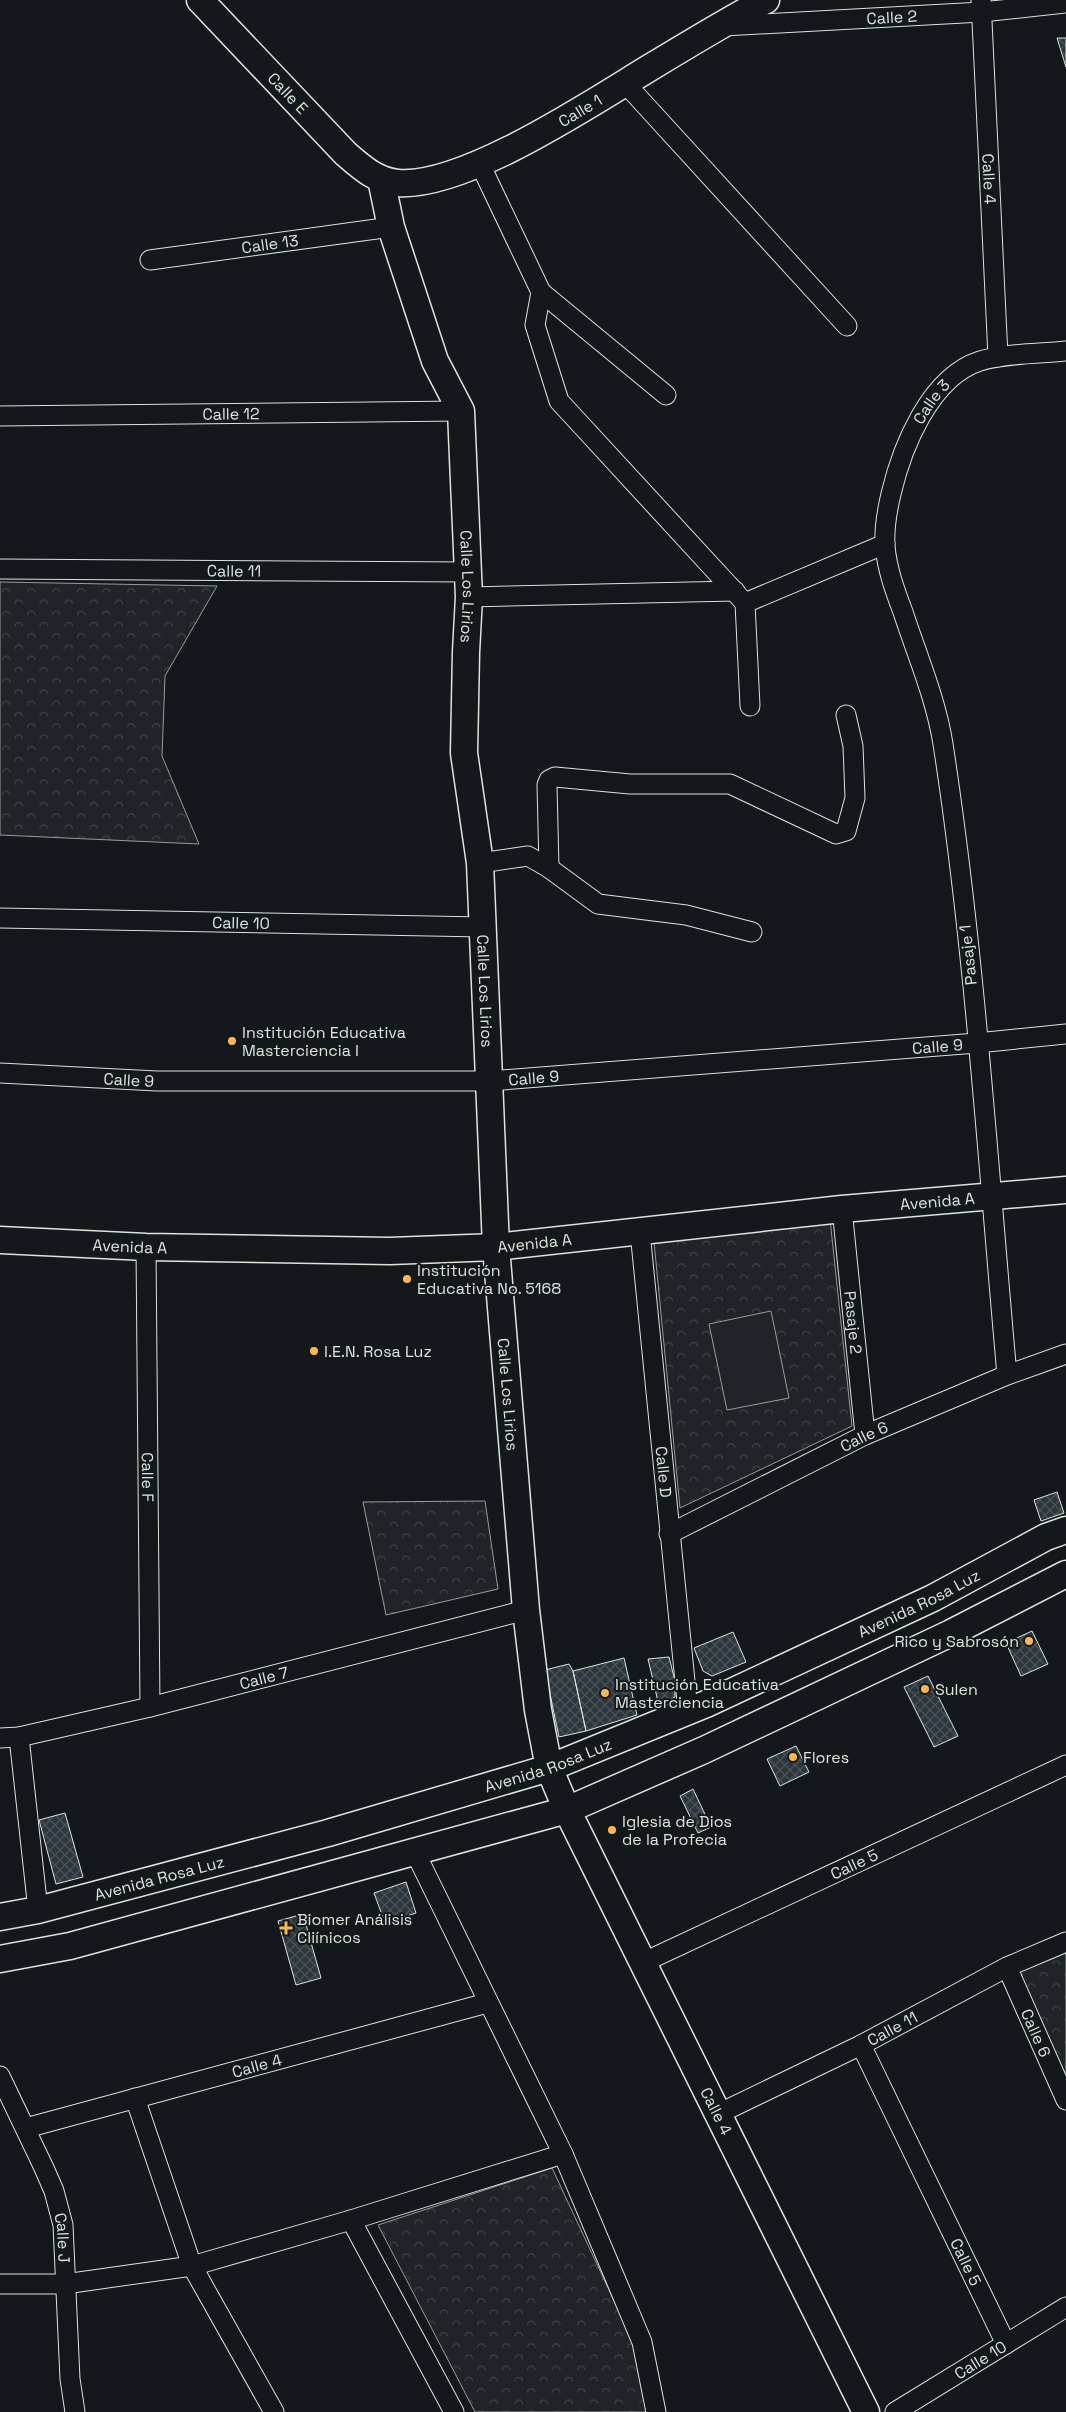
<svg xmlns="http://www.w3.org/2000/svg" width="1066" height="2412" font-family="'Space Grotesk',sans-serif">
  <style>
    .park { fill: url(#park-crowns); stroke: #939e99 }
    .pitch { fill: #202428; stroke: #939e99 }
    .building { fill: url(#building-cross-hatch); stroke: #d8e6dc }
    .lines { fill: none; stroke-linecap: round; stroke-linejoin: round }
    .street-casing { stroke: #d8e6dc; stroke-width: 21 }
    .secondary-casing { stroke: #d8e6dc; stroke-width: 29 }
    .street { stroke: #14181c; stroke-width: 19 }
    .secondary { stroke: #14181c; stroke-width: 26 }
    .poi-dot { fill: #ffb74d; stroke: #14181c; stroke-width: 2 }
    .labels { text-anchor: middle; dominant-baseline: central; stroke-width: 4; stroke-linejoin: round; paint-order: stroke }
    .street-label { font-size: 16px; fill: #d8e6dc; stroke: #14181c }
    .poi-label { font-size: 16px; fill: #d8e6dc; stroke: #14181c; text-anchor: start }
  </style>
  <defs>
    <pattern id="park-crowns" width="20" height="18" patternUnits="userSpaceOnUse" patternTransform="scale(1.25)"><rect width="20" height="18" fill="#202428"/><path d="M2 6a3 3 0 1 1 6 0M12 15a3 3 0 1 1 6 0" fill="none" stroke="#404447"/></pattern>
    <pattern id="building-cross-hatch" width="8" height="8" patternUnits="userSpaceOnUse" patternTransform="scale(1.25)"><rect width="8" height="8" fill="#2c363c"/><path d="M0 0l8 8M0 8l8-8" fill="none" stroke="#4a5358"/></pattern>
  </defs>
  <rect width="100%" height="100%" fill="#14181c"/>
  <!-- park -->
  <path class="park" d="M0,582l217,4 -52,90 -3,80 37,88 -199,-9z
    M830,1219l22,207 -172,82 -26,-266z
    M485,1501l13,88 -112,26 -23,-113z
    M1066,1952v132l-50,-111z
    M552,2168l87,186 11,58h-175l-97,-187z"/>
  <!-- pitch -->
  <path class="pitch" d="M771,1311l18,87 -62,12 -18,-86z"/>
  <!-- building -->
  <path class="building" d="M1057,38h9v29z
    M1057,1492l7,21 -23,8 -7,-21z
    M1032,1631l16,33 -27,12 -15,-33z
    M733,1632l13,30 -34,14 -9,-5 -9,-23z
    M669,1657l6,24v16l-16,9 -11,-47z
    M624,1658l13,57 -51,16 -13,-60z
    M569,1664l4,7 13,60 -27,6 -14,-67z
    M928,1676l30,60 -24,11 -30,-60z
    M796,1746l13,26 -29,14 -13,-27z
    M693,1789l18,38 -13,6 -18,-37z
    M65,1813l18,64 -27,7 -17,-64z
    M406,1882l10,31 -31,10 -11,-30z
    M303,1914l18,64 -25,7 -18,-64z"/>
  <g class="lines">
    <!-- street casing -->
    <g class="street-casing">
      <g id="street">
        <path id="s1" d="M981,0l17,357"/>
        <path id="s2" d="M723,26l259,-14 84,-9"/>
        <path d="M625,83l222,243"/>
        <path d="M479,162l62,130 125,103"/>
        <path id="s3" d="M150,260l241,-33"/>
        <path d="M541,292l-6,33 24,76 186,202 140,-59"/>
        <path id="s4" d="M0,416l461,-5"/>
        <path id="s5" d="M0,569l468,3"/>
        <path d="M469,597l266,-6"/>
        <path d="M745,603l5,103"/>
        <path d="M480,863l48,-7 21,12 49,36 88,11 66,17"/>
        <path d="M549,868l-2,-83 2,-5 6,-3 75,7h100l106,50 10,-3 9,-33 -2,-52 -7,-31"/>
        <path id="s6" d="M0,918l483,9"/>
        <path id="s7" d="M0,1073l157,8h332l488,-38 89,-9"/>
        <path id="s8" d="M842,1209l23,226"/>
        <path id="s9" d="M640,1232l48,479"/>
        <path id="s10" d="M146,1247l4,460"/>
        <path id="s11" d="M1007,1375c-19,-210 -32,-423 -64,-631 -7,-45 -26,-89 -40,-132 -8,-21 -16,-43 -18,-66 -1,-17 2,-35 6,-52 11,-47 39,-117 89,-133 27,-8 58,-7 86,-10"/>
        <path id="s12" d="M669,1534l196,-99 142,-60 59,-21"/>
        <path d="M19,1737l19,173"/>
        <path id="s13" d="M0,1738l19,-1 131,-30 376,-97"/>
        <path d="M415,1852l148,302 79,188 14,70"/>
        <path id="s14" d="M642,1963l424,-198"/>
        <path id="s15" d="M1007,1967l59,133"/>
        <path id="s16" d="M861,2045l145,299"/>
        <path id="s17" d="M0,2076l44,92 10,23 9,34 7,154 5,33"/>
        <path d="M135,2098l57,168 82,146"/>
        <path id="s18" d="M718,2114l143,-69 146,-78 59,-25"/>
        <path id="s19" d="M26,2128l461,-125"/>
        <path d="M351,2220l103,192"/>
        <path d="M0,2284h65l127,-18 159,-46 212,-66"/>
        <path id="s20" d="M895,2412l171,-105"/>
      </g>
    </g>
    <!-- secondary casing -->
    <g class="secondary-casing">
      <g id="secondary">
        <path id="s21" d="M200,0l146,154c15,13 30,27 52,29 67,5 195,-81 253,-116 38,-23 76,-46 115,-67"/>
        <path id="s22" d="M381,179l10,48 44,134 26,50 8,186 -3,55 -2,101 16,110 16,384 30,363 12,100 11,58 18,42 299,602"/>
        <path id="s23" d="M0,1240l146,7 244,4 106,-4 346,-38 224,-19"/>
        <path id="s24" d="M0,1917l38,-7 290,-77 221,-65 157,-64 227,-106 113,-61 20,-7"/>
        <path d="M0,1959l70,-13 497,-136 137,-60 247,-117 115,-59"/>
      </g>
    </g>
    <!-- street -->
    <use href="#street" class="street"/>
    <!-- secondary -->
    <use href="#secondary" class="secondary"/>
  </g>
  <!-- markers -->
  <g class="poi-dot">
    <circle cx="232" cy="1041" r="5"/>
    <circle cx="407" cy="1279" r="5"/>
    <circle cx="314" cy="1351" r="5"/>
    <circle cx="1029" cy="1641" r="5"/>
    <circle cx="925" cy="1689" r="5"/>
    <circle cx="605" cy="1693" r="5"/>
    <circle cx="793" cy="1757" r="5"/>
    <circle cx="612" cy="1830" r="5"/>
    <path d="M283.5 1920.5h5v5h5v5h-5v5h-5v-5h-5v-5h5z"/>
  </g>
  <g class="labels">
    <!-- street labels -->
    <g class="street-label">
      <text stroke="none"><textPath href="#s2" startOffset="169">Calle 2</textPath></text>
      <text stroke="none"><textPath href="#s21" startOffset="128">Calle E</textPath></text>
      <text stroke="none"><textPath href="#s21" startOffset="471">Calle 1</textPath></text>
      <text stroke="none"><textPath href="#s1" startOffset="179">Calle 4</textPath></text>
      <text stroke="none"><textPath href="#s3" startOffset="121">Calle 13</textPath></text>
      <text stroke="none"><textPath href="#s11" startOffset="995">Calle 3</textPath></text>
      <text stroke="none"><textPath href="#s4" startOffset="231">Calle 12</textPath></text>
      <text stroke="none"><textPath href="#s5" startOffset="234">Calle 11</textPath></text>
      <text stroke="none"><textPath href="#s22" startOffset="422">Calle Los Lirios</textPath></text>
      <text stroke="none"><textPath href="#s6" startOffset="241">Calle 10</textPath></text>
      <text transform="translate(968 955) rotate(-96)">Pasaje 1</text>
      <text stroke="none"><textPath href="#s22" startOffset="828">Calle Los Lirios</textPath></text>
      <text stroke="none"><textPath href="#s7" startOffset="939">Calle 9</textPath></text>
      <text stroke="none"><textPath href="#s7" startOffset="534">Calle 9</textPath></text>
      <text stroke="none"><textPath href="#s7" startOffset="129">Calle 9</textPath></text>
      <text stroke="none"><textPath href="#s23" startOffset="940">Avenida A</textPath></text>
      <text stroke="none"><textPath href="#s23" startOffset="535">Avenida A</textPath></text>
      <text stroke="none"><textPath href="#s23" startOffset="130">Avenida A</textPath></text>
      <text stroke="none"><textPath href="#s8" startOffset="114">Pasaje 2</textPath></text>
      <text stroke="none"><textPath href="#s22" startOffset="1232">Calle Los Lirios</textPath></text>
      <text stroke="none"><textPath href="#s12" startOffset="218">Calle 6</textPath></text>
      <text stroke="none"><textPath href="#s9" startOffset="241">Calle D</textPath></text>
      <text stroke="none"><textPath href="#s10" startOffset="230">Calle F</textPath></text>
      <text stroke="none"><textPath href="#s24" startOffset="974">Avenida Rosa Luz</textPath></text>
      <text stroke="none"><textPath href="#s13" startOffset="271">Calle 7</textPath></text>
      <text stroke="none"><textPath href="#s24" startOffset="569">Avenida Rosa Luz</textPath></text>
      <text stroke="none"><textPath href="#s14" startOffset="234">Calle 5</textPath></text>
      <text stroke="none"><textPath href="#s24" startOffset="164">Avenida Rosa Luz</textPath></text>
      <text stroke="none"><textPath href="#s18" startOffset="194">Calle 11</textPath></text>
      <text stroke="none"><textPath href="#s15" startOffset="72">Calle 6</textPath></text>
      <text stroke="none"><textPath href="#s19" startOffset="239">Calle 4</textPath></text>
      <text stroke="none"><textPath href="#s22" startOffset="1990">Calle 4</textPath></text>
      <text stroke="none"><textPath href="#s17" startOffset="175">Calle J</textPath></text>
      <text stroke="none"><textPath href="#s16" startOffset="241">Calle 5</textPath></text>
      <text stroke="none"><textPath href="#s20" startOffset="100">Calle 10</textPath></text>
    </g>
    <!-- poi labels -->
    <g class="poi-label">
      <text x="242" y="1032">Institución Educativa<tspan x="242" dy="18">Masterciencia I</tspan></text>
      <text x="417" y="1270">Institución<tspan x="417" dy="18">Educativa No. 5168</tspan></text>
      <text x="324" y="1351">I.E.N. Rosa Luz</text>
      <text x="1019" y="1641" text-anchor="end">Rico y Sabrosón</text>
      <text x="615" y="1684">Institución Educativa<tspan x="615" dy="18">Masterciencia</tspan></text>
      <text x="935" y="1689">Sulen</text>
      <text x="803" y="1757">Flores</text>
      <text x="622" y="1821">Iglesia de Dios<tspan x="622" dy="18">de la Profecia</tspan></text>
      <text x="297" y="1919">Biomer Análisis<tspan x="297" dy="18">Cliínicos</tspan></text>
    </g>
  </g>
</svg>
